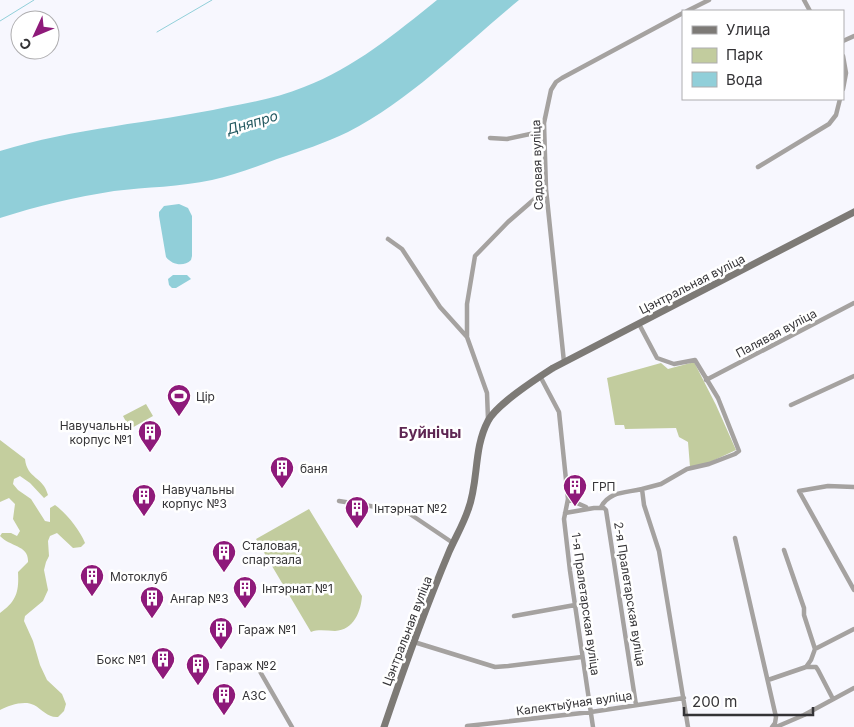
<svg xmlns="http://www.w3.org/2000/svg" width="854" height="727" font-family="Inter,sans-serif">
  <style>
    .green { fill: #c2cc9e }
    .forest { fill: #c4ce9e }
    .water { fill: #91cfd9 }
    .lines { fill: none; stroke-linecap: round; stroke-linejoin: round }
    .stream { stroke: #91cfd9; stroke-width: 1 }
    .street { stroke: #a5a2a0; stroke-width: 4.5 }
    .secondary { stroke: #7d7a76; stroke-width: 7 }
    .labels { text-anchor: middle; dominant-baseline: central; stroke-width: 5; stroke-linejoin: round; paint-order: stroke }
    .street-label { font-size: 12px; fill: #343336; stroke: #fff }
    .poi-label { font-size: 12px; fill: #343336; stroke: #fff; text-anchor: start }
    .water-label { font-size: 14px; font-style: italic; fill: #255a61; stroke: #fff }
    .quarter-label { font-size: 15px; font-weight: bold; fill: #5e2652; stroke: #fff }
  </style>
  <rect width="100%" height="100%" fill="#f7f7fe"/>
  <!-- green -->
  <path class="green" d="M694,362l22,43 20,45 -30,14 -16,3 -2,-25 -9,-5 -3,-9 -51,1 -1,-4h-9l-8,-47 54,-15 7,6z
    M146,404l7,12 -23,13 -7,-13z
    M309,509l53,87c-1,15 -8,34 -27,35 -8,0 -16,-2 -24,1l-55,-93z"/>
  <!-- forest -->
  <path class="forest" d="M0,440l25,19c2,20 18,17 23,36l-4,3 -14,-15 -10,-7 -6,3 -1,5 5,6 13,9 14,22 5,1v-14l5,-3c11,8 25,25 30,38l-4,4 -8,1 -16,-15 -7,3 -2,5 1,15 -3,6 -2,8 4,20 -5,11 -18,15 -1,5 9,20 7,24 7,15 15,14 4,10 -2,7 -6,6c-10,1 -15,-7 -24,-12 -9,-5 -25,0 -34,5v-97c17,-12 19,-22 18,-41l10,-10c1,-17 -18,-15 -28,-26l2,-3h9l6,3 3,-5 -7,-12 2,-15 -6,-6 -9,4z"/>
  <!-- water -->
  <path class="water" d="M437,0h82c-55,45 -107,99 -171,132 -23,11 -47,19 -71,27 -21,8 -43,16 -65,21 -32,7 -65,7 -98,11 -38,6 -77,15 -114,27v-67c74,-23 152,-28 227,-44 26,-5 53,-10 77,-20 50,-19 92,-54 133,-87z
    M179,204l9,4 4,8v40l-1,4c-7,7 -19,5 -25,-3l-7,-41v-4l5,-6z
    M173,275h14l4,4 -15,9h-4l-3,-3 -1,-6z"/>
  <g class="lines">
    <!-- stream -->
    <path class="stream" d="M0,21l34,-21
      M157,32l55,-32"/>
    <!-- street -->
    <path class="street" d="M804,0l6,11
      M687,11l22,-11
      M843,41l11,-5
      M843,56l3,17 -3,16
      M490,138l17,1 37,-8
      M758,167l71,-43 7,-9 4,-16
      M388,239l14,10 38,58 27,30 20,56 1,26
      M639,324l18,34 17,6 21,-4 23,38 21,53 -4,3 -26,10 -22,5 -26,15 -19,5 2,16 15,46 29,176
      M467,336v-32l8,-48 33,-34 38,-33
      M564,362l-18,-173 -2,-66 7,-33 5,-8 6,-4 121,-65
      M540,376l19,36 9,87 -4,20 6,52 23,156
      M706,380l148,-77
      M791,405l63,-29
      M854,487l-26,-1 -29,5 55,99
      M568,499l18,8
      M339,501l68,11 46,31
      M601,507c9,-16 24,-14 41,-18
      M565,513l29,-5h10l2,2 30,195
      M735,538l41,179 -1,6 -3,4
      M784,550l20,58v7l11,34
      M514,616l61,-11
      M414,642l81,25 13,-1 74,-9
      M806,667h10l2,3 15,29
      M258,668l34,59
      M768,680l38,-13 5,-7 4,-11 39,-20
      M467,726l124,-14 93,-14
      M776,727l28,-12 50,-27"/>
    <!-- secondary -->
    <path class="secondary" d="M384,727c20,-59 41,-118 65,-175 6,-14 14,-27 19,-42 11,-28 5,-61 20,-89 9,-17 48,-42 65,-53l301,-156"/>
  </g>
  <!-- icons -->
  <defs>
    <g id="stadium-pin" transform="scale(1.25)"><path d="M0 17L-7.5 6A9.5 9.5 0 1 1 7.5 6Z" fill="#8e1a7a" stroke="#fff"/><path d="M0-5a6.5 5 0 1 0 0 10a6.5 5 0 1 0 0-10ZM-3.5-1.8h7v3.6h-7Z" fill="#fff"/></g>
    <g id="building-pin" transform="scale(1.25)"><path d="M0 17L-7.5 6A9.5 9.5 0 1 1 7.5 6Z" fill="#8e1a7a" stroke="#fff"/><path d="M-4-6H4V6H1V3H-1V6H-4ZM-2.5-4.3h1.7v1.8h-1.7ZM.8-4.3h1.7v1.8H.8ZM-2.5-1h1.7V.8h-1.7ZM.8-1h1.7V.8H.8Z" fill="#fff"/></g>
  </defs>
  <g fill-rule="evenodd">
    <use href="#stadium-pin" x="179" y="396"/>
    <use href="#building-pin" x="150" y="432"/>
    <use href="#building-pin" x="282" y="468"/>
    <use href="#building-pin" x="575" y="486"/>
    <use href="#building-pin" x="144" y="496"/>
    <use href="#building-pin" x="357" y="508"/>
    <use href="#building-pin" x="224" y="552"/>
    <use href="#building-pin" x="92" y="576"/>
    <use href="#building-pin" x="245" y="588"/>
    <use href="#building-pin" x="152" y="598"/>
    <use href="#building-pin" x="221" y="629"/>
    <use href="#building-pin" x="163" y="659"/>
    <use href="#building-pin" x="198" y="665"/>
    <use href="#building-pin" x="224" y="695"/>
  </g>
  <g class="labels">
    <!-- street labels -->
    <g class="street-label">
      <text transform="translate(537 165) rotate(-92)">Садовая вуліца</text>
      <text transform="translate(692 284) rotate(-27)">Цэнтральная вуліца</text>
      <text transform="translate(776 333) rotate(-28)">Палявая вуліца</text>
      <text transform="translate(630 594) rotate(81)">2-я Пралетарская вуліца</text>
      <text transform="translate(586 604) rotate(82)">1-я Пралетарская вуліца</text>
      <text transform="translate(407 631) rotate(-69)">Цэнтральная вуліца</text>
      <text transform="translate(574 703) rotate(-8)">Калектыўная вуліца</text>
    </g>
    <!-- poi labels -->
    <g class="poi-label">
      <text x="196" y="396">Цір</text>
      <text x="132" y="425" text-anchor="end">Навучальны<tspan x="132" dy="14">корпус №1</tspan></text>
      <text x="300" y="468">баня</text>
      <text x="592" y="486">ГРП</text>
      <text x="162" y="489">Навучальны<tspan x="162" dy="14">корпус №3</tspan></text>
      <text x="374" y="508">Інтэрнат №2</text>
      <text x="242" y="545">Сталовая,<tspan x="242" dy="14">спартзала</tspan></text>
      <text x="110" y="576">Мотоклуб</text>
      <text x="262" y="588">Інтэрнат №1</text>
      <text x="170" y="598">Ангар №3</text>
      <text x="238" y="629">Гараж №1</text>
      <text x="146" y="659" text-anchor="end">Бокс №1</text>
      <text x="216" y="665">Гараж №2</text>
      <text x="242" y="695">АЗС</text>
    </g>
    <!-- water labels -->
    <g class="water-label">
      <text transform="translate(252 122) rotate(-16)">Дняпро</text>
    </g>
    <!-- quarter labels -->
    <g class="quarter-label">
      <text x="430" y="432">Буйнічы</text>
    </g>
  </g>
  <!-- legend -->
  <rect x="682" y="10" width="162" height="90" fill="#ffffff" stroke="#aeadaf"/>
  <rect x="692" y="26" width="25" height="8" fill="#7d7a76" stroke="#aeadaf"/>
  <text x="726" y="35" font-size="15" fill="#343336">Улица</text>
  <rect x="692" y="48" width="25" height="15" fill="#c2cc9e" stroke="#aeadaf"/>
  <text x="726" y="60" font-size="15" fill="#343336">Парк</text>
  <rect x="692" y="72" width="25" height="15" fill="#91cfd9" stroke="#aeadaf"/>
  <text x="726" y="85" font-size="15" fill="#343336">Вода</text>
  <!-- north arrow -->
  <g transform="translate(35 35) rotate(226)"><circle r="24" fill="#ffffff" stroke="#aeadaf"/>
  <path d="M0-4L9 19L0 12L-9 19Z" fill="#8e1a7a"/>
  <text y="-8" font-size="14" font-weight="bold" text-anchor="middle" fill="#343336">С</text>
  </g>
  <!-- scale -->
  <path d="M684 707v8h129v-8" fill="none" stroke="#343336" stroke-width="2.5"/>
  <text x="692" y="707" font-size="15" fill="#343336" stroke="#ffffff" stroke-width="4" paint-order="stroke">200 m</text>
</svg>
